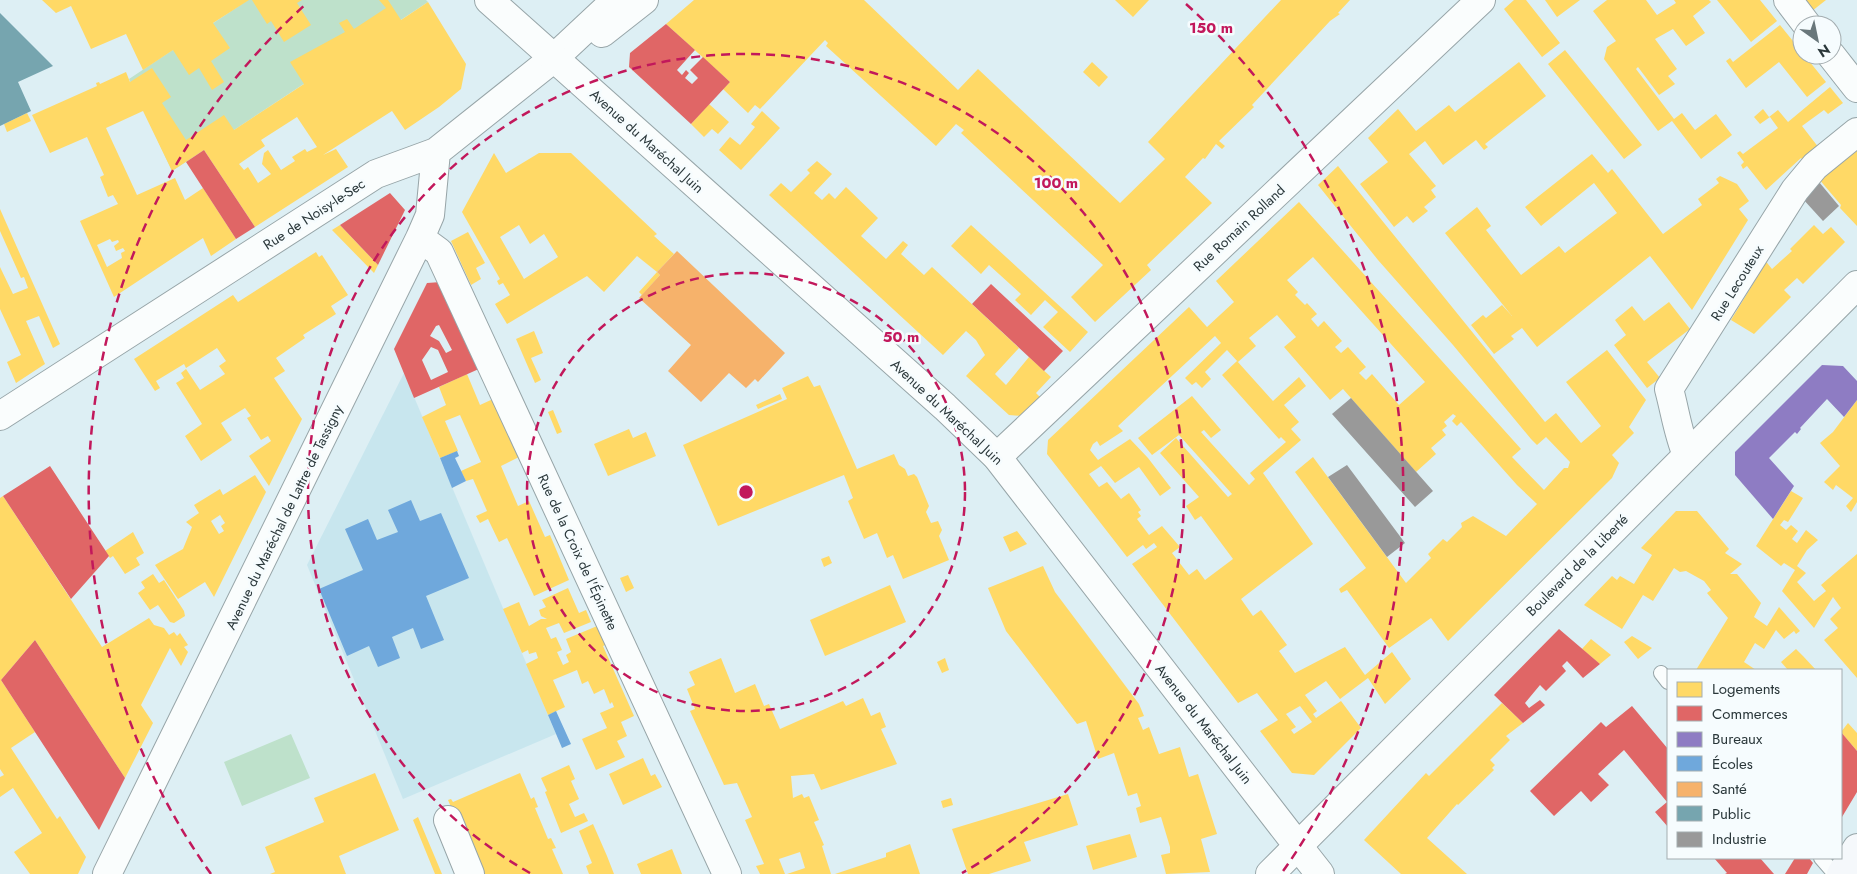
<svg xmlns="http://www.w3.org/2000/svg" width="1857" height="874" font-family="Jost,sans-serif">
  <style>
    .built { fill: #c8e6ee }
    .green { fill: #bee1cb }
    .homes { fill: #ffd966; fill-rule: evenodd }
    .shops { fill: #e06666; fill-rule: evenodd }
    .offices { fill: #8e7cc3 }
    .schools { fill: #6fa8dc }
    .health { fill: #f6b26b }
    .public { fill: #76a5af }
    .industry { fill: #999 }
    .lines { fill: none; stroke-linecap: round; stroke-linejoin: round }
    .service-casing { stroke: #97a5a8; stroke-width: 16 }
    .minor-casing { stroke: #97a5a8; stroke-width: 30 }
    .tertiary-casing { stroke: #97a5a8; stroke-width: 30 }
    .secondary-casing { stroke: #97a5a8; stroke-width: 30 }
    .service { stroke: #fafdfd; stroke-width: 14 }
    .minor { stroke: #fafdfd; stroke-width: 28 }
    .tertiary { stroke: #fafdfd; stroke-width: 28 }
    .secondary { stroke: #f5f8fb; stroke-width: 28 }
    .ring { fill: none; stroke: #c2185b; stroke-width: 2.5; stroke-dasharray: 9 6 }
    .labels { text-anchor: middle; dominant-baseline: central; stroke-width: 5; stroke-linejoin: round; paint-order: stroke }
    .street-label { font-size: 14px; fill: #2a373a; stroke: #f6fcfe }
    .centre { fill: #c2185b; stroke: #f6fcfe; stroke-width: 2.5 }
    .ring-label { font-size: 15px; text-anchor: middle; font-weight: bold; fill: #c2185b; stroke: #f6fcfe; stroke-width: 5; stroke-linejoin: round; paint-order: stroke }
  </style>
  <rect width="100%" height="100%" fill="#ddeff4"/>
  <!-- built -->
  <path class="built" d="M404,373l152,361 -153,65 -96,-234z"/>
  <!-- green -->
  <path class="green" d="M248,0h178l2,2 -256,169 -43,-92z
    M291,734l19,44 -68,28 -18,-44z"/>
  <!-- homes -->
  <path class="homes" d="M42,0h207l-36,23 17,25 -19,13 13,21 -12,8 -13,-22 -10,7 -16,-25 -30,20 -17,-36 -35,15 -20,-43 -15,7z
    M252,0h50l-5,3 14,22 -27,17 -13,-21 -4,3z
    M379,0h9l13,20 27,-18 38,62 -5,25 -22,18 -34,23 -13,-19 -69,44 13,-6 12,18 -93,60 -51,-77 -32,21 -29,-60 -37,17 31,67 38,-17 10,22 18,-12 33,51 -25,17 -8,-18 -89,59 -34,-76 38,-17 -5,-9 -5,2 -8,-20 4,-2 -17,-38 -37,16 -18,-38 65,-29 -1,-3 3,-1 1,2 26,-12 4,10 22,-14 19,29 -9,6 24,37 38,-25 10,15 70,-46 -14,-22 55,-30 -6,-9 8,-4 7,10 32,-21zM297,117l20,30 -10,5 -2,-3 -13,8 3,4 -14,9 -13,-20 -4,3 -2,11 9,10 -13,9 -10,-16 -4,3 -5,-6 26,-18 -4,-6zM110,239l2,3 6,-2 1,2 -5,4 2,5 7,-3 2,3 -4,2 1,5 -15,9 -10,-22z
    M694,0h170l94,90 20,-21 142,134 45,-44 -17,-17 133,-142h69l-12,13 2,1 -10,7 -78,84 2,2 -35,34 6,5 -3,3 -6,-5 -11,15 -2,-1 -18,19 27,26 -65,62 4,5 -56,52 -24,-25 32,-32 -142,-132 3,-3 -8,-6 -20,22 -110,-100 2,-3 -3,-3 -65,69 -5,-4 -7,8 -25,-24 7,-7 -64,-58z
    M1115,0h34l-16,17z
    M1514,0h12l34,43 -18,14 -38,-48z
    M1545,0h35l-23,17z
    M1607,0h39l11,15 19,-12 -2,-3h35l2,2 -18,14 12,17 -19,13 -13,-17 -18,10 22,30 -9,7 7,8 -16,11 -21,-28 -2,2 38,50 8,-6 13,17 21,-16 16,21 -31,24 -29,-38 -14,10 -54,-72 3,-12 9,-6 -23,-30z
    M1717,0h43l17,21 -26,21z
    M1804,0h22l-14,11z
    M1780,25l46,57 -19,15 -28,-35 -33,26 -20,-27 4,-3 3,4z
    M1565,50l77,95 -18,14 -76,-95z
    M1092,62l16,15 -9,10 -16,-15z
    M1519,62l27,34 -61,48 3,3 -4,3 -8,-10 -33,25 -18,-24 -16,13 27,32 -5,4 5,7 -12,10 4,4 -15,12 -6,-7 -13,11 -34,-43 28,-22 -20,-24 30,-29 18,22 33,-26 6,7z
    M1830,87l13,16 -15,11 -4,-4 -22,16 17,22 -15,13 -3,-3 -35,32 -19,-24 -4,3 -2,-4 3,-3 -7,-9 3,-2 3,3 35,-26 -8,-11 -10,7 -6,-7 9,-8 6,8 9,-7 10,12z
    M709,104l20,18 -11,12 -6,-5 -8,8 -13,-13z
    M762,111l18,17 -39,42 -22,-20 11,-13 10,8 15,-18 -4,-3z
    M27,113l4,8 -24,11 -3,-8z
    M1857,146v80l-17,-18 1,-3 -23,-27z
    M494,153l12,20 33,-20h32l86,81 -3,2 20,18 -17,18 -20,-16 -33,36 -17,-16 -80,48 -12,-20 15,-9 -7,-12 -4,2 -2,-4 3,-2 -38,-67zM519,225l11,19 14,-10 14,23 -34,22 -24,-42z
    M1592,154l16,19 4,-4 51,65 39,-29 -4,-6 21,-16 -3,-4 4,-3 17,8 12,17 -10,8 9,11 -56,90 -42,-54 -113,91 -15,-19 -11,8 3,3 -20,15 -23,-29 12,-10 3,3 16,-13 10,11 -67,-83 32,-26 14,19 -5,4 35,45 38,-29 6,7 52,-40 -23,-30 -53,43 -16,-19z
    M817,161l15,13 -18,19 8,7 7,-7 6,6 11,-12 32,31 -17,18 25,23 17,-18 5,4 -7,9 23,21 8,-8 87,81 -24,26 11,11 23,-28 22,20 -15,16 5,5 -19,18 -13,-1 -43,-39 19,-21 -9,-15 -10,-9 -23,24 -174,-160 12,-12 10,9 19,-19 -3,-3z
    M1338,166l207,256 11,-9 25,30 20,-17 -35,-44 41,-32 39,50 -17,27 5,6 -22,22 7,8 -7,15 -164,163 -17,-23 -42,30 -42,-58 -6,3 -2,-4 27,-21 -71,-96 18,-15 93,126 25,-25 -3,-4 15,-15 4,3 15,-15 -1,-4 12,-7 33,20 31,-32 -20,-19 -56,-63 -4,4 -5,-5 4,-5 -3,-2 -9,8 3,4 -5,4 4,5 -15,13 5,6 -20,18 -73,-83 -13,11 -46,-53 12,-10 -19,-22 -28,23 7,8 -18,16 -11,-12 -22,22 6,7 -9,9 -6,-6 -4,3 -7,-7 36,-35 -6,-7 -97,90 5,5 -23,15 -3,-5 -4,3 -3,6 8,10 32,-21 18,19 23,30 -11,8 -21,-29 -24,16 -14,-17 -12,8 10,13 8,-5 14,17 8,-6 12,17 -3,2 3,4 -4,3 12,16 13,-9 18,21 -8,6 17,22 8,-6 8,11 28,-21 -32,-43 -6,4 -9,-14 13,-9 -39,-44 16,-15 52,59 4,-3 -53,-59 -27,20 -14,-17 54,-42 29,34 -10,8 -7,-8 -3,2 48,53 6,-6 -5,-6 36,-31 -5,-5 -2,2 -57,-64 15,-14 36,40 26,-24 7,9 -22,19 15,17 -8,7 10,11 -38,33 50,71 -72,55 12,17 8,-6 26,35 -8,6 16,22 50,-26 20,28 27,-23 19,27 -26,25 -17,-26 -28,21 -14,-18 -21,14 12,16 -4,3 3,4 25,-17 20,27 -47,47 -22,-2 -32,-42 18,-11 -21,-27 -19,10 -106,-139 25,-17 -3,-4 -8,6 -3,-4 -16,12 -80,-103 1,-14 141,-133 18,20 27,-25 -18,-21 83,-79 222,247 -9,8 32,33 20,-22h4l2,-6 -24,-25 -9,8 -6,-6 -78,-94 -75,-85 -60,-75zM1313,257l112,125 -26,23 -27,-31 -6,6 -7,-7 7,-6 -18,-20 -7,6 -6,-6 7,-6 -18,-20 -6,6 -7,-8 6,-5 -10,-11 -2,2 -10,-10 3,-3 -11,-12zM1300,706l12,16 -18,12 -3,-4 5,-3 -10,-13z
    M0,209l60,135 -7,4 -14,-32 -13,5 19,43 -29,19 -9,-21 14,-7 -21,-46v-42l13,27 15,-6 -4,-11 -3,1 -21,-47z
    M340,225l38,40 -4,8 -42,-43z
    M971,225l117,107 -18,20 -27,-25 15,-15 -13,-12 -14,15 -16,-15 6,-6 -32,-29 -8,9 -30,-28z
    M1814,225l9,9 8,-7 14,15 -42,42 -6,-6 -13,12 7,7 -37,37 -23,-14 28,-46 -3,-3 8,-12 8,10 20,-18 -2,-2z
    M468,232l17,31 -9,5 5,11 -10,6 -20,-44z
    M316,252l3,5 3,-2 26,40 -17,11 5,8 -33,21 2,3 -29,20 9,13 -11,7 28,41 -33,67 -20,-30 22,-15 -3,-5 -7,4 -14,-22 4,-2 -6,-8 -24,15 11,17 -31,21 -16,-25 17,-12 -26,-41 8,-5 -3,-5 5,-4 14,21 25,-16 -6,-8 7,-5 -9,-13 -31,20 -2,-4 -28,17 4,7 -5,3 -21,-32 99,-64 5,7z
    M657,272l3,3 -18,20 -3,-3z
    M1669,302l21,27 -43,33 13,16 -13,10 -33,-43 12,-10 -11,-15 17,-14 12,15z
    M534,331l9,22 -12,5 10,22 -6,3 -19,-44z
    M467,374l13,31 13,-6 26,58 -18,9 17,40 11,-5 16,36 5,-2 19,45 -35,16 -27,-58 -8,4 -11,-23 -8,4 -4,-7 11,-5 -14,-32 -7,2 -5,-10 20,-9 -21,-47 -15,6 13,30 -18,7 -18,-41 24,-12 -7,-18z
    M808,376l6,11 6,-2 37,84 37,-15 5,11 6,4 3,7 6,-2 3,3 12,29 -3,6 5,11 7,-2 4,9 -3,6 10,24 -46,19 -10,-24 -6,3 -10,-25 -13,6 -16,-38 5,-3 -9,-23 -126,51 -35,-81 104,-46 -5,-11z
    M780,394l2,5 -24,10 -2,-4z
    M1857,400v102l-6,10 -5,-6 7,-8 -17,-13 -3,5 -9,-8 16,-16 -20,-23 13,-11z
    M553,410l9,22 -5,2 -9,-22z
    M629,429l4,9 13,-6 10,24 -48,20 -14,-32z
    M255,475l11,17 -52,105 -9,-15 -27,17 -23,-34 28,-16 9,-22 -6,-5 13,-9 -5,-8 26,-16 3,6zM220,515l5,8 -4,3 3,5 -5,3 -8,-13z
    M1791,491l12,7 -15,24 -4,-2 -4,5 6,5 5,-5 7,6 -6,8 5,4 9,-13 12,10 -11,10 -10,16 9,7 -9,9 17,19 12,-10 -5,-6 36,-31v124l-33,-38 14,-12 -8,-9 11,-11 -8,-11 -19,31 -32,-37 13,-21 -11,-7 -3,3 -25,-20z
    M3,496l99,151 47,-29 5,7 10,3 5,7 5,-3 3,4 3,-3 8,12 -4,2 4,5 -7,14 -11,-18 -29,57 12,18 -28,55 -90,-138 -34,40 34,52 -24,16 46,71 3,-3 26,41 -8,17h-48l-16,-22 28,-19 -29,-45 -13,9v-20l4,-2 -4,-6v-271z
    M1676,511h21l32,38 -4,4 17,11 -12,10h7l24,29 -7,14 13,9 12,-19 21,24 -4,3 -2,-3 -10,8 -8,-9 -12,19 -9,-6 -11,19 12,8h-60l32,-52 -21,-25 4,-3 -7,-9 -18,-10 -6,1 -6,-4 -21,33 -10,-6 -21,34 -38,-24 28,-29 5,4 3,-4 14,8 18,-29 -11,-7z
    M1017,531l10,13 -17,8 -7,-15z
    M133,532l11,21 -8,5 4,7 -15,9 -12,-18 -3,2 -5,-7z
    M829,556l3,7 -8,4 -3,-8z
    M1043,566l12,26 84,112 5,12 -6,2 5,12 6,-3 10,27 21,-7 9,30 9,-3 19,60 -16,5 9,33 -44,2 -5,-19 9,-2v-6l-9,-30 -21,6 -4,-15 5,-2 -4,-13 -9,3 -14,-43 -16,6 -12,-38 -9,3 -71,-93 -18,-43z
    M153,574l6,9 5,-3 20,31 1,5 -11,7 -4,-1 -12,-17 -8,5 -12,-17 7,-5 -4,-6z
    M628,575l6,13 -8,4 -6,-14z
    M890,585l16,37 -81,34 -15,-36z
    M568,588l11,25 7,-3 5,12 -27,11 -5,-10 -13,5 5,11 5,-2 6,13 -5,2 6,13 6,-3 -3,-7 5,-3 -5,-13 36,-15 8,19 -7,3 31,70 -13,6 6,14 -10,5 8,16 -29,13 -14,-31 25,-11 -7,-15 14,-6 -2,-5 -2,2 -6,-15 -10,5 -6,-13 -6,3 -5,-14 -24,10 12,27 -17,8 -22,-51 12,-6 -2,-6 -7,2 -1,-4 -6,3 -19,-44 16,-7 10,24 12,-7h6l-6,-3 -2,-6 7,-3 -4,-7z
    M1632,636l20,12 -14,11 -14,-17z
    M1591,639l20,16 -11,9 -18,-15z
    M1796,649l7,7 13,14h-28l-7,-8z
    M721,658l14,35 20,-9 9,22 5,-2 11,25 63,-28 3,5 17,-8 8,18 9,-4 6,15 -5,2 16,35 -76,26 -7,-16 -23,2 2,22 9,-4 2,4 5,-2 10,24 -5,2 10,23 -2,1 9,28h-44l18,-6 -5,-16 -21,7 6,15h-25l-4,-8 8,-2 -19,-44 7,-3 -15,-34 -13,2 -34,-74 5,-2 -8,-20 8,-4 -6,-13z
    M945,658l4,12 -7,3 -5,-11z
    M1502,703l21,20 -17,13 4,4 -20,20 5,5 -3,3 2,2 -36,35 -1,-1 -30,34 40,36h-66l-37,-34 62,-67 3,3z
    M1848,723l9,10v18l-16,-19z
    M643,758l8,18 4,-2 7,13 -39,18 -14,-31z
    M569,765l6,14 -4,2 8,18 -10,5 6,13 9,-4 4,8 -27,12 -16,-41 2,-1 -6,-13z
    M375,773l24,57 -60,26 7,18h-76l5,-2 -10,-25 59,-25 -10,-24z
    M520,773l11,26 3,-2 4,10 -3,1 13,31 3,-1 5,10 -4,1 11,25h-84l-31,-74 3,-1 2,3z
    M1068,794l10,31 -54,17 7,19 -42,13h-21l-16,-45z
    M951,798l2,7 -10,3 -2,-7z
    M418,817l24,57h-7l-22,-54z
    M593,824l14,32 7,18h-25l-3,-8 6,-3 -13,-32z
    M1130,834l7,23 -44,13 -7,-24z
    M910,844l10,30h-85l51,-17v-4z
    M672,849l10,25h-41l-4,-10z"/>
  <!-- shops -->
  <path class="shops" d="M666,24l29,26 -18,20 5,5 4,-5 3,3 -4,5 7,6 6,-6 -8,-8 13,-13 27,25 -39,42 -62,-57 1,-14z
    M204,150l51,77 -19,12 -50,-77z
    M390,193l15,17 -27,55 -38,-40z
    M441,282l40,86 -67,30 -20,-49 33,-66zM439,325l13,25 -6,3 -7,-12 -9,-5 6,-10zM431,347l7,3 10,22 -17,8 -9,-20z
    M991,284l72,67 -19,20 -72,-67z
    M50,466l59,90 -38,43 -68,-103z
    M1559,629l41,35 -17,14 -16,-17 -5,5 4,5 -20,20 -6,-6 -15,18 4,5 11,-8 5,5 -22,18 -29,-28z
    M35,640l90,138 -26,52 -98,-150z
    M1632,706l36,43v78l-13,-15 12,-10 -43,-52 -26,24 11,11 -18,17 -10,-11 -27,25 -24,-25 71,-69 5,5z
    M1841,732l16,19v41l-15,25z
    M1714,858h46l14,16h-49l2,-1z
    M1795,858h14l4,5 -6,11h-22z"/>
  <!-- offices -->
  <path class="offices" d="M1822,365l21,1 14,15v19l-13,17 -17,-18 -27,29 1,1 -4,5 -2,-2 -26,26 25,28 -21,33 -38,-44v-23z"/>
  <!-- schools -->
  <path class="schools" d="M457,451l2,5 -4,2 11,23 -14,7 -12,-30z
    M411,500l9,21 21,-8 28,65 -43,18 18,44 -23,9 -8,-21 -21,9 8,21 -22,9 -9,-21 -22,10 -28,-67 44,-19 -18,-41 23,-10 9,21 21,-8 -10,-22z
    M556,711l15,33 -9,4 -14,-33z"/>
  <!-- health -->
  <path class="health" d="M677,251l108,102 -27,29 -3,-3 -9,9 -17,-15 -28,29 -33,-31 23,-26 -52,-47 21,-23 -3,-3z"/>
  <!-- public -->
  <path class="public" d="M0,13l53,53 -35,16 13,29 -31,15z"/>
  <!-- industry -->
  <path class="industry" d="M1819,182l20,24 -16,15 -21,-23z
    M1351,398l82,93 -18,16 -83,-93z
    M1347,465l58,78 -18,14 -59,-80z"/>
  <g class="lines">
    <!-- service casing -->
    <g class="service-casing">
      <path id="service" d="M1661,673l7,9
        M1821,858l14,16"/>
    </g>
    <!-- minor casing -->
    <g class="minor-casing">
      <path id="minor" d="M1788,0l19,25
        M602,33l42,-33
        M1831,55l26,33
        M420,238l19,14 288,622
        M0,416l376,-242 60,-22 118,-94 62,-58
        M1687,455c-9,-21 -12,-44 -18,-66l126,-199 20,-24 42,-34
        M997,457l484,-457
        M448,820l22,54
        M1298,846l22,28
        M107,874l313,-636 10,-23 6,-63"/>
    </g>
    <!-- tertiary casing -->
    <g class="tertiary-casing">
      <path id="tertiary" d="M489,0l456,407 52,50 301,389
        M1270,874l587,-589"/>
    </g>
    <!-- secondary casing -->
    <g class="secondary-casing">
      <path id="secondary" d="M1841,874l16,-26"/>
    </g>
    <!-- service -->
    <use href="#service" class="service"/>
    <!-- minor -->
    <use href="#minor" class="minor"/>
    <!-- tertiary -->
    <use href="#tertiary" class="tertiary"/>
    <!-- secondary -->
    <use href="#secondary" class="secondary"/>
  </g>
  <!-- distance rings -->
  <g class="ring">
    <circle cx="746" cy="492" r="219"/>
    <path d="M530 873A438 438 0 1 1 962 873"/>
    <path d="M211 874A657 657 0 0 1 306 4M1186 4A657 657 0 0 1 1281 874"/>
  </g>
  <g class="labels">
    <!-- street labels -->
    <g class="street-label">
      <text transform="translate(647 141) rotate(42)">Avenue du Maréchal Juin</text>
      <text transform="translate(314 214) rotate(-33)">Rue de Noisy-le-Sec</text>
      <text transform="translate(1239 228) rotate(-43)">Rue Romain Rolland</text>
      <text transform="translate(1737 283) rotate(-58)">Rue Lecouteux</text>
      <text transform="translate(947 412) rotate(43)">Avenue du Maréchal Juin</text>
      <text transform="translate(284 517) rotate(-64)">Avenue du Maréchal de Lattre de Tassigny</text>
      <text transform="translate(578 552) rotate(65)">Rue de la Croix de l'Épinette</text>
      <text transform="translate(1577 565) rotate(-45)">Boulevard de la Liberté</text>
      <text transform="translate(1204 724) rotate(52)">Avenue du Maréchal Juin</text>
    </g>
  </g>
  <circle cx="746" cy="492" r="8" class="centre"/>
  <g class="ring-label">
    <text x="1211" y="33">150 m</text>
    <text x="1056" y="188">100 m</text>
    <text x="901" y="342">50 m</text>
  </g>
  <!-- legend -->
  <rect x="1667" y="669" width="175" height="190" fill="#f6fcfe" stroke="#a4adb0"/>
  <rect x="1677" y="682" width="25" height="15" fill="#ffd966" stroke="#a4adb0"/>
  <text x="1712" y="694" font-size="15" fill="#2a373a">Logements</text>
  <rect x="1677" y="706" width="25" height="15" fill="#e06666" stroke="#a4adb0"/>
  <text x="1712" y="719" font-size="15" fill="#2a373a">Commerces</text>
  <rect x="1677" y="732" width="25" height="15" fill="#8e7cc3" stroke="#a4adb0"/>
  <text x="1712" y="744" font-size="15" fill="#2a373a">Bureaux</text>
  <rect x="1677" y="756" width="25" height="15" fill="#6fa8dc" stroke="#a4adb0"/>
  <text x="1712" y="769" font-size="15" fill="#2a373a">Écoles</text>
  <rect x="1677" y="782" width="25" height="15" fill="#f6b26b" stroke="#a4adb0"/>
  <text x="1712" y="794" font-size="15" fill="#2a373a">Santé</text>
  <rect x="1677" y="806" width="25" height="15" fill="#76a5af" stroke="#a4adb0"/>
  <text x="1712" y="819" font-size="15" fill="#2a373a">Public</text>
  <rect x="1677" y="832" width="25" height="15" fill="#999999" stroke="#a4adb0"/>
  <text x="1712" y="844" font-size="15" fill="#2a373a">Industrie</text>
  <!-- north arrow -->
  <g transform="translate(1817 40) rotate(147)"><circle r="24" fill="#f6fcfe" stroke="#a4adb0"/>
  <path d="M0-4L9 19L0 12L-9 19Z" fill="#69777b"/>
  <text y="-8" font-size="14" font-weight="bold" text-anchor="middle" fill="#2a373a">N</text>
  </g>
</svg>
